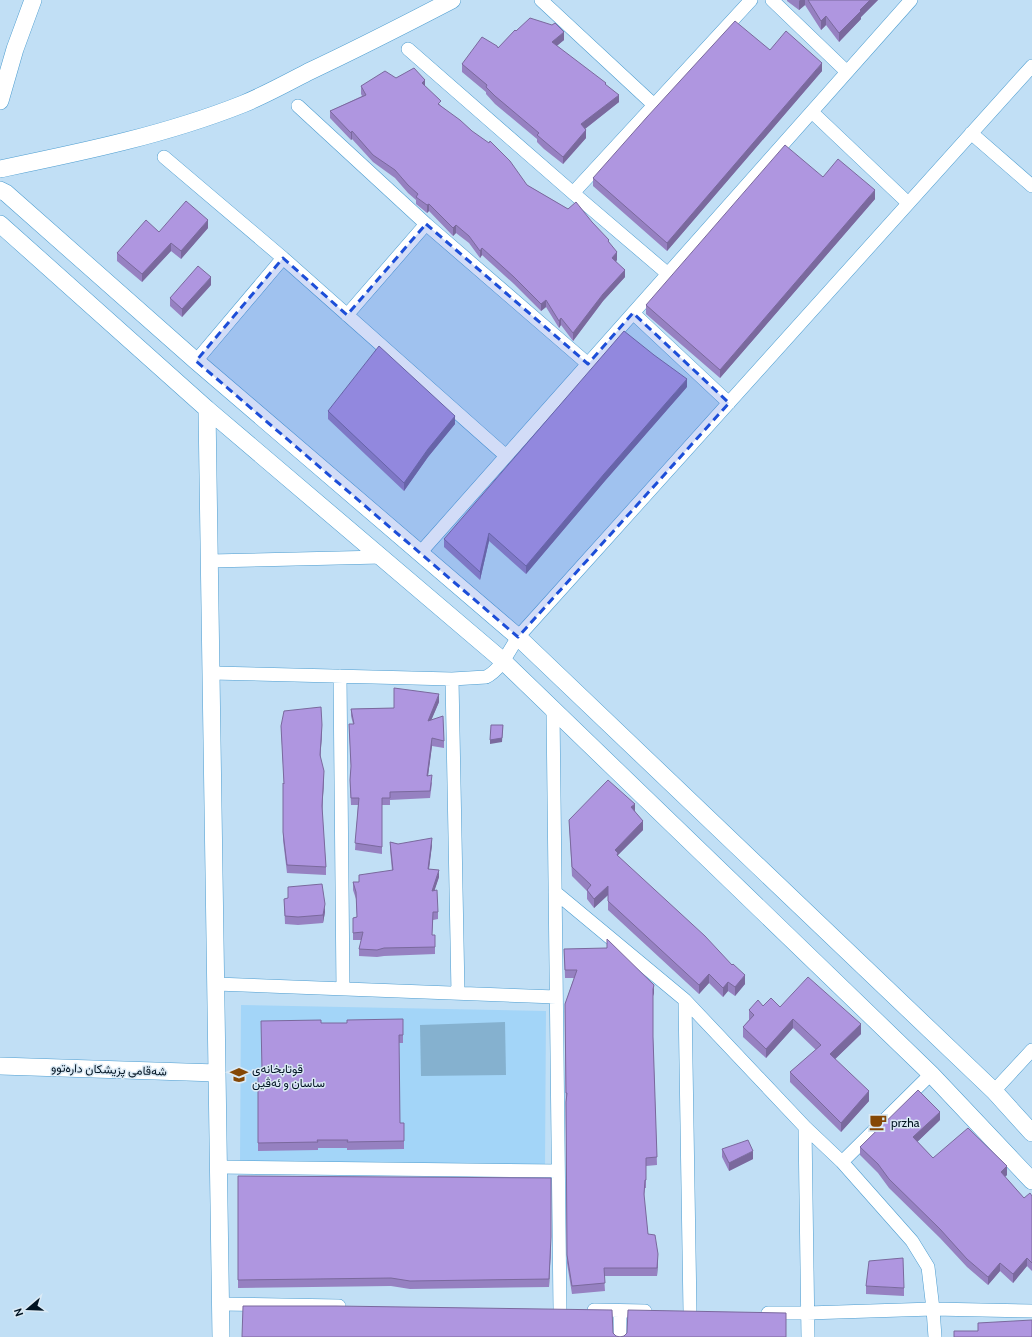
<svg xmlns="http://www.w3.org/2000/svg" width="1032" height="1337" font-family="Cabin,Vazirmatn,sans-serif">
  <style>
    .built { fill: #a3d5f8 }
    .green { fill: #85b1cf }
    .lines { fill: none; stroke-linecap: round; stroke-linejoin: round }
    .minor-casing { stroke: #4d9dd0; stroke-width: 14 }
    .tertiary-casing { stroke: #4d9dd0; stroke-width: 18 }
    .minor { stroke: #fff; stroke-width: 13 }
    .tertiary { stroke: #fff; stroke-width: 17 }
    .wall { fill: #9681c1 }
    .shaded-wall { fill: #7a699d }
    .building { fill: #af96e0; stroke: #7a699d }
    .marked { fill: #1d4ed8; fill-opacity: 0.2; stroke: #1d4ed8; stroke-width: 3; stroke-dasharray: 8 5; stroke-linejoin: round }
    .labels { text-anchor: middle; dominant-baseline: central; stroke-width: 3; stroke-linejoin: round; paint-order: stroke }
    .poi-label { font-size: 12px; fill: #001322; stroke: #dbeaf5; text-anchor: start }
    .street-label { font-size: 12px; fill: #001322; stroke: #dbeaf5 }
  </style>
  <rect width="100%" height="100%" fill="#c1dff5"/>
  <!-- built -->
  <path class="built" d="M241,1005l305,6 -1,157 -305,-5z"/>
  <!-- green -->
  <path class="green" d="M505,1022l1,53 -85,1 -1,-51z"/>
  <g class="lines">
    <!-- minor casing -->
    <g class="minor-casing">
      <path id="minor" d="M541,0l113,105
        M772,0l75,72
        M408,49l165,144 95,81
        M298,106l128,118 162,140
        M812,112l96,91
        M971,133l61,53
        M164,157l119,101 223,198
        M573,193l178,-193
        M633,313l96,90
        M347,315l79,-91
        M196,361l87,-103
        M420,553l491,-553
        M210,561l171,-4
        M212,673l240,6 34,-2c14,-6 24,-28 32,-40l514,-571
        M340,676l3,313
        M452,679l6,314
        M553,710l7,600
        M555,892l130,108 120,127 37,35 70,79 16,26 5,42 2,28
        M216,984l340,13
        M685,1000l5,312
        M994,1091l38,-41
        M805,1127l3,210
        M842,1162l89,-88
        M218,1167l340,4
        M220,1304l119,2
        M594,1310l51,1
        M620,1311v26
        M768,1313h39l126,-4 99,2"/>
    </g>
    <!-- tertiary casing -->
    <g class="tertiary-casing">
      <path id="tertiary" d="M0,101l15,-52 18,-49
        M0,169c82,-17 165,-34 243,-65 22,-9 44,-21 65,-32 49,-23 96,-47 144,-72
        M0,190l6,3 190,168 322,276 476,454 38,42
        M0,224l207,185 295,251 429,414 101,107
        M207,409l14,928
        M0,1066l217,7"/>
    </g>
    <!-- minor -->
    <use href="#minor" class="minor"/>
    <!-- tertiary -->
    <use href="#tertiary" class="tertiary"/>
  </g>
  <!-- wall -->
  <path class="wall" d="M787,0h91l-17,17v2l-22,23 -13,-17 -5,5 -16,-25 -6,5 -12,-9z
    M516,31l48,9 -8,6 50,39 13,17 -34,27 1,9 -23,26 -19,-15 -7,-7v-3l-42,-35 -9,-10v-2l-24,-20v-8l36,-16z
    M770,50l52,21 -155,180 -74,-65v-8z
    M396,78l29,8 16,20 86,79 41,24 24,13 17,20 8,18 -1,1 9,16 -22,24 -30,40 -12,-16 -2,3 -13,-21 -5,4 -27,-27 -32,-29 -2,3 -11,-15 -13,-10 -3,3 -24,-25 -2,2 -11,-9v-4l-8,-7 -13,-15 -22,-16 -21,-23 -1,1 -21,-22v-7l32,-15 -1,-2v-8z
    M823,177l52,22 -155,179 -74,-64v-9z
    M208,228l-27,31 -10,-8 -29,31 -25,-21v-8l42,-21z
    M211,285l-29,32 -12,-11v-8z
    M687,387l-83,95 -78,92 -37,-33 -9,39 -36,-33v-8z
    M328,411l127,13 -27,33 -24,34 -76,-72z
    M439,702l-8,18 13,21v7l-12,-2 -4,30 4,7 -2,15 -40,2v5h-8v49l-27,-4 3,-45h-7l-1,-18v-7l1,-11 -2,-45h4l-2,-8v-7l43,-1z
    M281,726l41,7 -2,24 4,22 -2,31 4,57v8l-39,-2 -4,-33v-57l1,1z
    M635,811l8,19 -25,25v1l127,128 -10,12 -7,-5 -5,6 -14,-14 -10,11 -91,-84v-15l-14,13 -7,-9v-8l-15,-15 -3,-56z
    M390,842l8,2 34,1 -3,24 10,8 -5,14 4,21v7l-5,1 -1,15h3v19l-51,2 -7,1 -18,-1v-7l3,-9h-9v-22l4,-1 -1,-18 -3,-9v-8h6l33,-11 -2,-22z
    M284,899l41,13 -2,11 -25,2 -13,-1z
    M564,949l90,44 -1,3v41l4,128 -11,1v22h-1l-1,9 4,37 10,28 -1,14h-53l1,15 -33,3 -5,-31 -2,-259 9,-26h-9z
    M763,1006l17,1 81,27 -26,25 34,42 -28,31 -51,-50v-10l26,-22 -23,-22 -27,30 -23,-21v-10l6,-7v-10z
    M403,1019v24h-4l1,80h4v26l-57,1v-2h-29v2l-60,1v-80h3l60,-48h26z
    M940,1120l-23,22 16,16 74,17 -2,2 19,21 8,-2v75l-5,-5 -14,17 -13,-12 -12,14 -21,-18 -27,-29 -51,-50 -11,-15 -18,-18v-8z
    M722,1149l31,10 -24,12 -7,-14z
    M238,1176l313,69 -2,42 -139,2 -19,-3 -153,2z
    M866,1286l38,2v8l-38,-2z"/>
  <!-- shaded-wall -->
  <path class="shaded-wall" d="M800,0h5v5l-6,5v-9z
    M870,0h8l-17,17v2l-22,23v-9l21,-23z
    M826,16v9l-5,5v-9z
    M564,32v8l-12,10v-8z
    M822,63v8l-155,180v-8z
    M425,80v7l-3,-4z
    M619,95v7l-38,30v-8z
    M586,130v8l-23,26v-7z
    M352,131v8l-1,1v-7z
    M875,190v9l-155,179v-8z
    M429,204v7l-2,2v-8z
    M208,220v8l-27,31v-8z
    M456,225v8l-3,3v-8z
    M171,243v8l-29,31v-8z
    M482,248v7l-2,3v-7z
    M617,252v8l-5,6v-8z
    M625,270v7l-22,24 -30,40v-8l30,-39z
    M211,277v8l-29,32v-8z
    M546,300v7l-5,4v-7z
    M561,318v7l-2,3v-7z
    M687,379v8l-83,95 -78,92v-8l78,-92z
    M455,416v8l-27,33 -24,34v-8l24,-34z
    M489,533v8l-9,39v-8z
    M439,694v8l-11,26v-7z
    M322,725v8l-2,30v-8z
    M503,725l-1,17 -12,2v-4z
    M432,738v8l-5,37v-7z
    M324,771v8l-2,35v-8z
    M635,804v9l-4,-6z
    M643,821v9l-25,25v7l-3,-12z
    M432,838v7l-4,31v-7z
    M439,870v7l-7,21v-7z
    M608,886v9l-14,13v-9z
    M325,904v8l-2,11v-8z
    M709,974v9l-10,11v-9z
    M745,975v9l-10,12v-9z
    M728,982v9l-5,6v-9z
    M654,985v8l-1,3v-7z
    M793,1019v9l-27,30v-9z
    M861,1024v10l-31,30v-10z
    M869,1091v10l-28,31v-9z
    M940,1112v8l-27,26v-9z
    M753,1151v8l-24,12v-8z
    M1007,1166v9l-6,5v-8z
    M551,1237v8l-2,42v-8z
    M658,1254v8l-1,14v-8z
    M1027,1258v8l-14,17v-9z
    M1000,1263v8l-12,14v-8z"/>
  <!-- building -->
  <path class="building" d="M808,0h62l-10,10 1,1 -22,22 -13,-17 -5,5z
    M530,18l22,7 3,-2 9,9 -12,10 54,41 -1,1 14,11 -38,29 5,6 -23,27 -19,-16 -7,-6 2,-2 -44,-37 -9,-9 1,-2 -25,-21 20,-27 15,9 1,2 17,-18 1,1z
    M735,21l35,29 16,-19 36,32 -155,180 -74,-65 54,-61z
    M414,68l11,12 -3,3 19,18 -3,3 22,16 12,11 17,12 1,-2 20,20 17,24 41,24 8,-7 16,20 17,18 -1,1 9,11 -5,6 13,12 -22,24 -30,39 -12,-15 -2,3 -13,-21 -5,4 -27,-27 -32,-29 -2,3 -11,-15 -13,-11 -3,3 -24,-24 -2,1 -11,-8 2,-3 -10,-9 -13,-15 -22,-15 -21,-24 -1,2 -21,-22 36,-16 -5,-9 24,-15 11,7z
    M785,145l38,32 15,-18 37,31 -155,180 -74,-65z
    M186,201l22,19 -27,31 -10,-8 -29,31 -25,-21 29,-33 13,12z
    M198,266l13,11 -29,32 -12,-11z
    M624,331l30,24 33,24 -83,95 -78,92 -37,-33 -9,39 -36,-33z
    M379,346l76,70 -27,33 -24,34 -76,-72z
    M394,688l45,6 -11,27 15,-5 1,25 -12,-3 -5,38 5,-1 -2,16 -40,1v6h-8v49l-27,-4 4,-45h-8l-1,-18 1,-14 -2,-42h5l-3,-15 43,-1z
    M321,707l1,18 -2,30 4,16 -2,35 4,61 -39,-2 -4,-33v-49l1,1 -3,-58 3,-15z
    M491,725h12l-1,13 -12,2z
    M608,780l27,24 -4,3 12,14 -28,29 3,3 -1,2 88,81 27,29 1,-1 12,11 -10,12 -7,-5 -5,6 -14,-14 -10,11 -91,-84v-15l-14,13 -7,-9 4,-5 -19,-18 -3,-47z
    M432,838l-4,31 11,1 -7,21 5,-1 1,22h-5l-1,23h3v12l-51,1 -7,2 -18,-1 4,-17 -10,1v-15l4,-1 -1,-25 -3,-10h6v-7l34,-5 -3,-28 8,2z
    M322,884l3,20 -2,11 -25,2 -13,-1 -1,-17 4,-1v-11z
    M607,939l47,46 -1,4v48l4,120 -11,1v22h-1l-1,14 4,40 7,1 3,19 -1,14h-53l1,15 -33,3 -5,-31 -1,-153 1,-9h-1l-1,-89 12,-34h-12l-1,-21 43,-1z
    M808,977l53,47 -31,30 39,37 -28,32 -51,-51 31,-27 -28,-26 -27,30 -23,-22 11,-12 -5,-5 9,-10 5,6 8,-8 9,9z
    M403,1019v16h-4l1,88h4v18l-57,1 1,-2h-31l1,2 -60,1v-72h4l-1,-50 60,-1v3h26v-3z
    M918,1090l22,22 -27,25 20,21 35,-30 39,38 -6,6 23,26 6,-5 2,3v67l-5,-5 -14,16 -13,-11 -12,14 -21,-18 -27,-30 -51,-50 -11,-15 -18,-17z
    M748,1140l5,11 -24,12 -7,-14z
    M238,1176l313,2v59l-2,42 -139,2 -19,-3 -153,2z
    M903,1258l1,30 -38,-2 3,-25z
    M243,1306h93l276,4 1,23 3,3 4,1h-378z
    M628,1310l158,3v24h-166l4,-1 3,-3z
    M1032,1320v17h-78v-6h24v-8z"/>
  <!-- marked area -->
  <path class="marked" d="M426,224l162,140 45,-51 96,90 -211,234 -322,-276 87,-103 64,57z"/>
  <!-- icons -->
  <defs>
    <g id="school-bare" transform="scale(1.38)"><path d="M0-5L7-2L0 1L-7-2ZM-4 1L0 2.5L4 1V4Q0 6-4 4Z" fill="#854806" stroke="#dbeaf5" stroke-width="2.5" paint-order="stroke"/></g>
    <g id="cafe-bare" transform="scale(1.38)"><path d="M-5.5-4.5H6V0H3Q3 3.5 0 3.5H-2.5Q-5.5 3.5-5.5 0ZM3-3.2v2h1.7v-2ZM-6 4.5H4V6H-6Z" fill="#854806" stroke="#dbeaf5" stroke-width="2.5" paint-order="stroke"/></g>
  </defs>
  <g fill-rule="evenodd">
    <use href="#school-bare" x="239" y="1075"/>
    <use href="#cafe-bare" x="878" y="1122"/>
  </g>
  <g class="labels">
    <!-- poi labels -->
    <g class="poi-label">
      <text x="252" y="1068">قوتابخانەی<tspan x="252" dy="14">ساسان و ئەڤین</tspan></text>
      <text x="891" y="1122">przha</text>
    </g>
    <!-- street labels -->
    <g class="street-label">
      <text transform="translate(109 1069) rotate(2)">شەقامی پزیشکان دارەتوو</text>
    </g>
  </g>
  <!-- north arrow -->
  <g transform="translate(28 1309) rotate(251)" stroke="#dbeaf5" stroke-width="3" paint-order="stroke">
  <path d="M0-3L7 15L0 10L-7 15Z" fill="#001322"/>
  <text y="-6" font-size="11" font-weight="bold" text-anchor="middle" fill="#001322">N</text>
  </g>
</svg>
